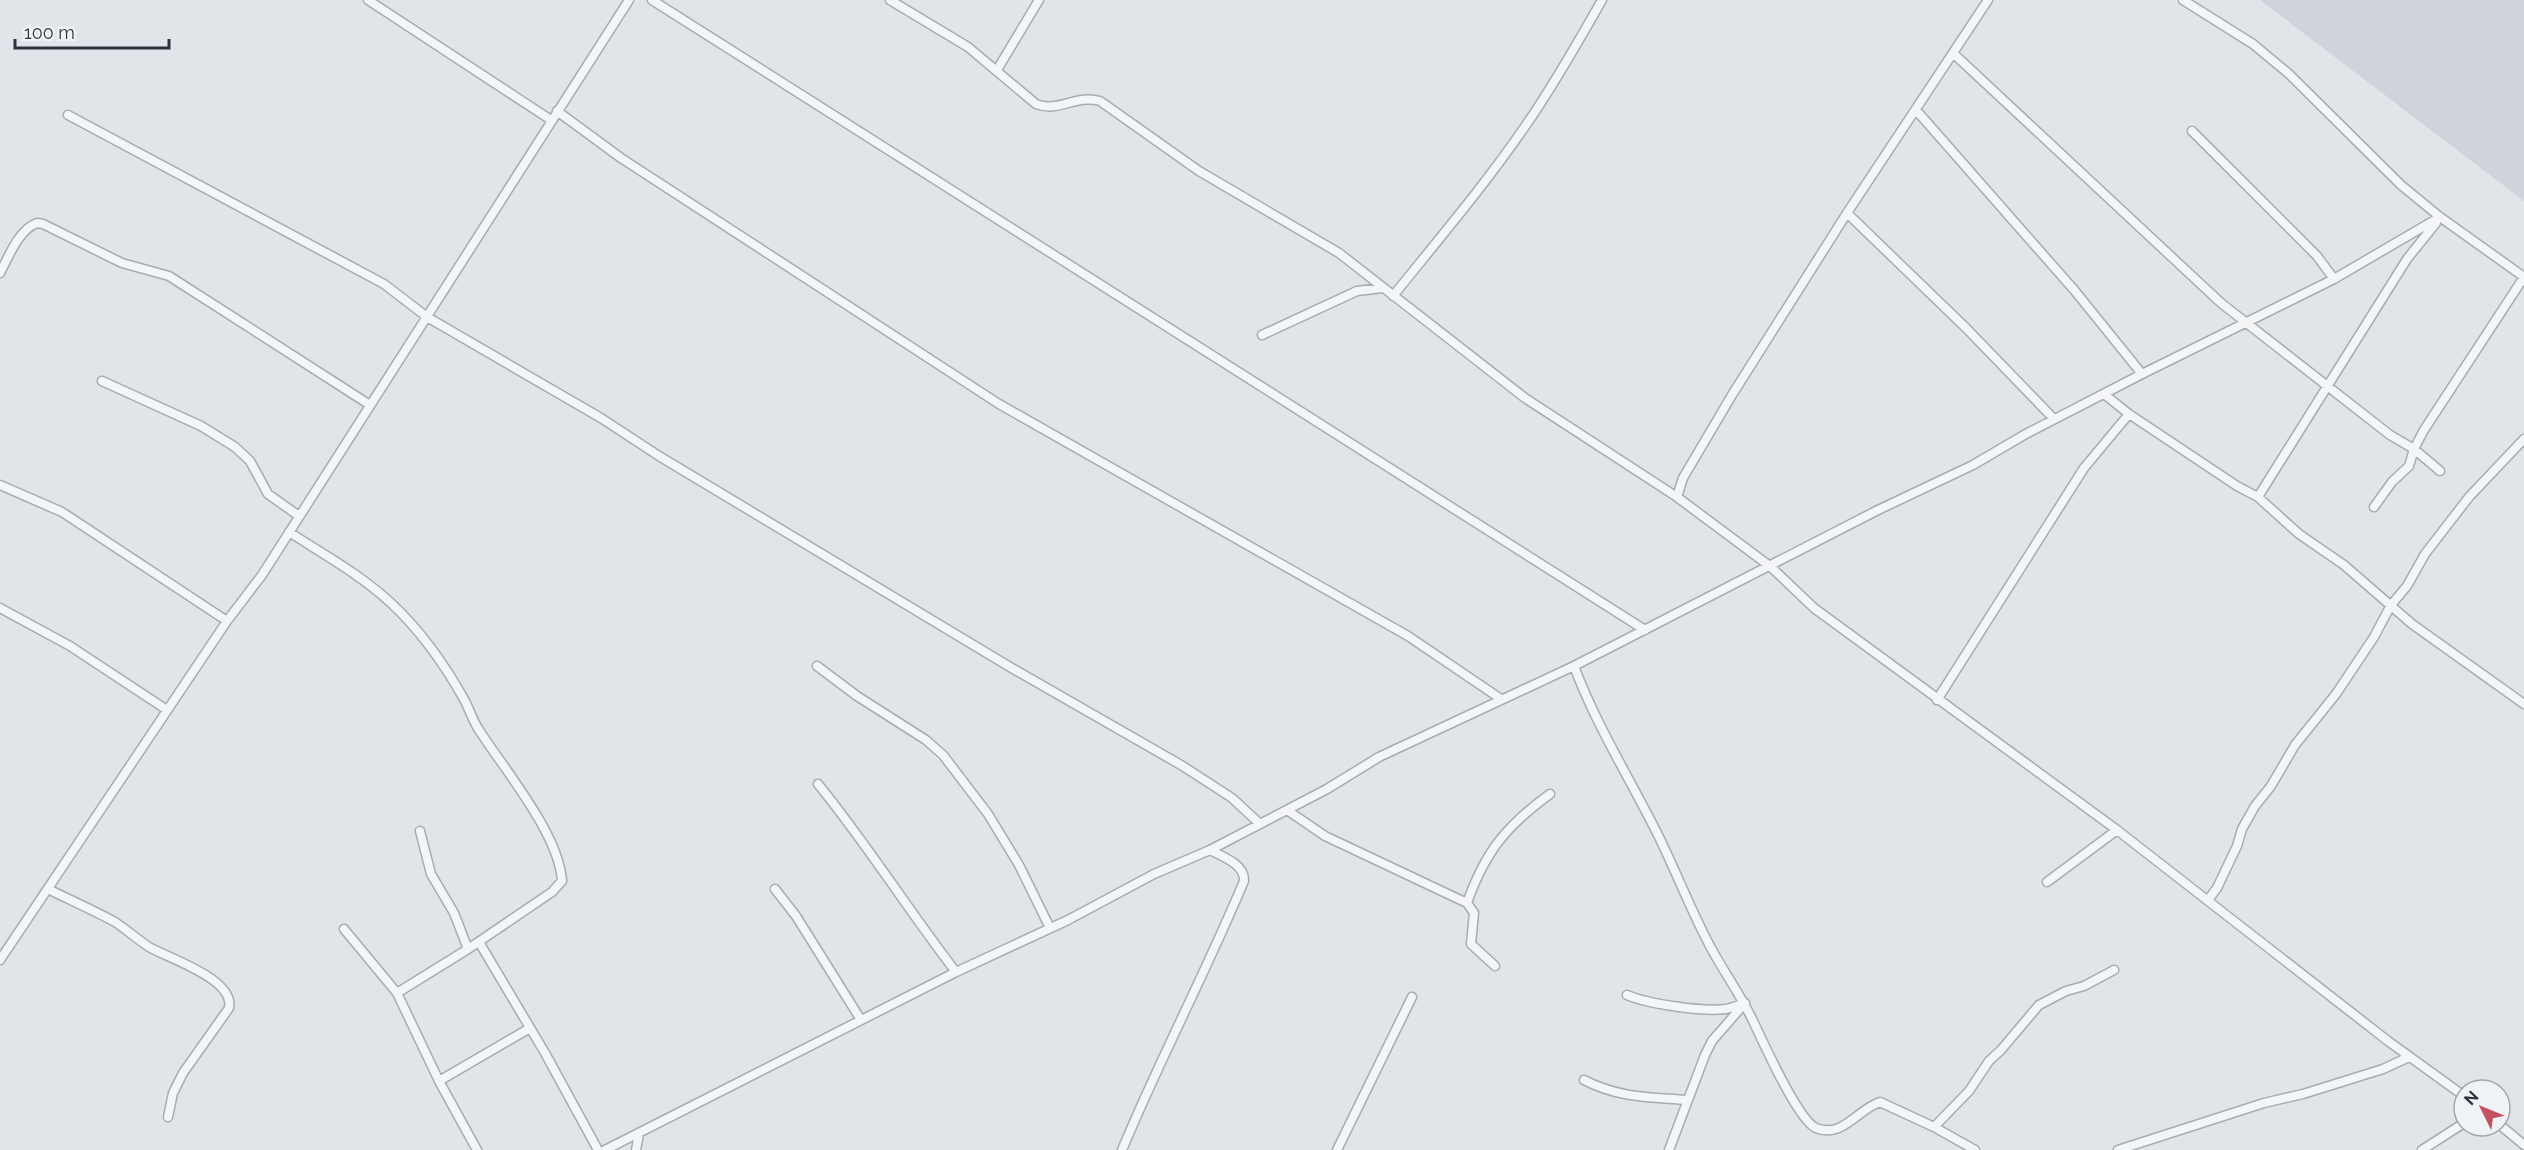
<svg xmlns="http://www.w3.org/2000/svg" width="2524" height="1150" font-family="Raleway,sans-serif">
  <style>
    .built { fill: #cfd3da }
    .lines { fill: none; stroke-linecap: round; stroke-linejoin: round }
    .street-casing { stroke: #a7abb2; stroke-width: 11 }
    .street { stroke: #f3f5f7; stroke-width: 8 }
  </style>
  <rect width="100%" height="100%" fill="#e1e4e8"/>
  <!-- built -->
  <path class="built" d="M2260,0h264v201z"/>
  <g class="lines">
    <!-- street casing -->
    <g class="street-casing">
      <path id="street" d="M368,0l183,120
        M652,0c330,211 663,418 993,630
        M890,0l78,47 68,57c23,9 39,-10 64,-3l99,70 140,82 186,145 152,99
        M1988,0l-141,213 -115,182 -49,83 -6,19 94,70 43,41 303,222 271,211 76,55
        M2183,0l70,44 36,30 112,111 39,32 84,60
        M1954,54l267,249 169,132 24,14 26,22
        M997,70l42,-70
        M1916,110l159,181 67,83
        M557,111l64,47 378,246 409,232 93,63
        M68,115l316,169 43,33 174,101 58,38 351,211 171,98 51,33 28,26
        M2192,131l125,125 17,23
        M1847,213l119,115 88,91
        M0,273c8,-15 19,-44 37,-50l6,1 79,39 47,13 201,129
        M1393,296c45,-56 92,-111 133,-171 28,-40 52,-83 76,-125
        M1262,335l95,-44 26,-3
        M102,381l99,45 34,21 15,14 18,33 31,22
        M2104,394l25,20 108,72 21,11 41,37 45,31 68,59 112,80
        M0,485l62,27 165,109
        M2258,497l149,-238 29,-36
        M2374,507l18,-25 17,-16 5,-17 10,-19 100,-153
        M289,532c34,22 72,43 102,71 30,28 54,62 74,98 5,10 8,20 14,29 25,39 80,104 83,151l-10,11 -84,57 -71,44
        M0,608l70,38 97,64
        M817,666l40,30 69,44 17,15 45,59 31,51 31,63
        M1574,666c22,59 55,111 83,167 19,38 34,78 54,115 14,26 31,49 43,75 10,21 44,97 62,105 26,11 42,-19 64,-26l54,25 41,23
        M1937,700l147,-232 45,-54
        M818,784c49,60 90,126 138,188
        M1287,810l38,26 142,67 7,10 -3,31 24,22
        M420,831l11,43 23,39 14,36
        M2047,882l70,-52
        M48,889c22,11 45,21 67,33 12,8 22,17 34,25 19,11 86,32 80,61l-46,65 -10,20 -5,24
        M775,889l21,27 65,104
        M2208,900l9,-12 20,-42 5,-17 13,-23 16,-20 24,-41 41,-51 38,-57 17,-32 16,-19 18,-32 44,-57 55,-58
        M1467,903c18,-51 39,-77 83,-109
        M344,929l53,64 42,88 38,69
        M479,942l66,111 53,97
        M0,960l227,-339 35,-46 367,-575
        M1627,995c21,9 76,17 99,14 6,-1 13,-4 19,-6l-33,38 -7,14 -36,95
        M1584,1080c35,18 64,17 102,20
        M439,1081l91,-53
        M2500,1125l24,20
        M1934,1127l35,-36 20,-30 12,-11 38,-45 27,-14 18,-5 30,-16
        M605,1150l351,-178 112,-52 86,-46 56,-24 117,-61 52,-32 195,-91 304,-156 95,-45 51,-30 118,-61 192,-95 106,-62
        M636,1150l3,-16
        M1122,1150c38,-91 84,-178 122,-269 1,-17 -21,-24 -34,-31
        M1337,1150l75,-153
        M2118,1150l146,-47 39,-9 80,-25 26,-12
        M2422,1150l42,-27"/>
    </g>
    <!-- street -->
    <use href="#street" class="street"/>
  </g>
  <!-- north arrow -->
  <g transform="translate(2482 1108) rotate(313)"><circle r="28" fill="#f0f3f6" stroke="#a1a6ac" stroke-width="1.5"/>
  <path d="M0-4.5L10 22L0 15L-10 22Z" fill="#c25161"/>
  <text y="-9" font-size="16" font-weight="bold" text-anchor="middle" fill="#2b323e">N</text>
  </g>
  <!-- scale -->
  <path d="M15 39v9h154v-9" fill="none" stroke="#2b323e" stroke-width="3"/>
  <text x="24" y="39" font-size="18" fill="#2b323e" stroke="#f0f3f6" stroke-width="4.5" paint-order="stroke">100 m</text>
</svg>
